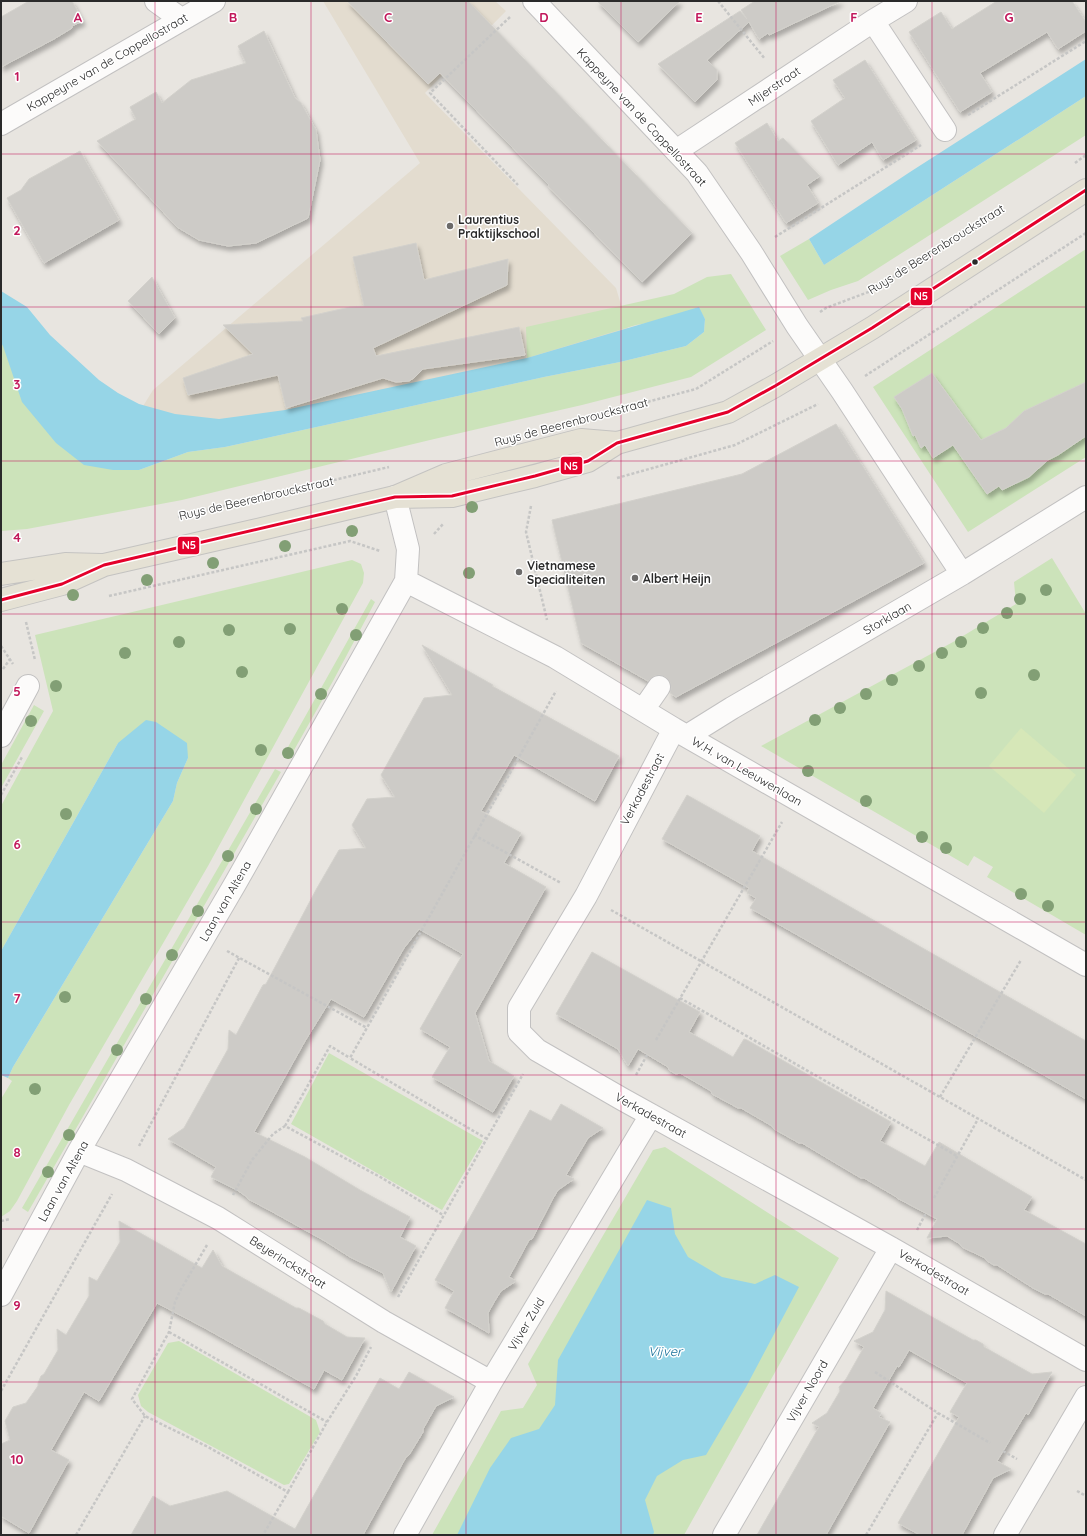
<svg xmlns="http://www.w3.org/2000/svg" width="1087" height="1536" font-family="Quicksand,sans-serif">
  <style>
    .education { fill: #e3dccf }
    .green { fill: #cce3ba }
    .pitch { fill: #d6e7b8 }
    .water { fill: #96d5e7 }
    .building { fill: #cdcbc7; stroke: #d3d1cc; filter: url(#shadow) }
    .lines { fill: none; stroke-linecap: round; stroke-linejoin: round }
    .minor-casing { stroke: #c2c1c1; stroke-width: 24 }
    .major-casing { stroke: #c4c3c1; stroke-width: 24 }
    .path { stroke: #c6c6c5; stroke-width: 2.5; stroke-dasharray: 3 2; stroke-linecap: butt }
    .minor { stroke: #fcfbfa; stroke-width: 22 }
    .major { stroke: #e5e1d4; stroke-width: 22 }
    .bus-1-casing { stroke: #fff; stroke-width: 6 }
    .bus-1 { stroke: #e4002b; stroke-width: 3 }
    .tree { fill: #829f75 }
    .grid { fill: none; stroke: #c2185b; stroke-width: 1; stroke-opacity: 0.55 }
    .poi-dot { fill: #6c6b6a; stroke: #fff; stroke-width: 1.5 }
    .bus-dot { fill: #2a2a2a; stroke: #fff; stroke-width: 1.5 }
    .labels { text-anchor: middle; dominant-baseline: central; stroke-width: 3; stroke-linejoin: round; paint-order: stroke }
    .street-label { font-size: 12px; fill: #2a2a2a; stroke: #fff }
    .poi-label { font-size: 12px; font-weight: bold; fill: #2a2a2a; stroke: #fff; text-anchor: start }
    .water-label { font-size: 13px; font-style: italic; fill: #126d97; stroke: #fff }
    .grid-label { font-size: 13px; text-anchor: middle; font-weight: bold; fill: #c2185b; stroke: #fff; stroke-width: 3; stroke-linejoin: round; paint-order: stroke }
    .line-badge { stroke: #fff; stroke-width: 1.5 }
    .badge-label { font-size: 11px; text-anchor: middle; font-weight: bold; fill: #fff }
  </style>
  <defs>
    <filter id="shadow"><feDropShadow dx="2.5" dy="4.5" stdDeviation="2" flood-color="#0004"/></filter>
  </defs>
  <rect width="100%" height="100%" fill="#e8e5e0"/>
  <!-- education -->
  <path class="education" d="M323,1h172l11,10 -81,82 191,195 14,47 -346,86 -72,-2 -72,-8 13,-21 267,-227z"/>
  <!-- green -->
  <path class="green" d="M1086,96v39l-228,146 -27,9 -23,10 -28,-44 29,-17 15,26z
    M1086,249v208l-118,75 -95,-145z
    M731,274l35,56 -75,47 -109,28 -152,35 -248,60 -155,29 -26,2v-188l138,127 49,-18 37,-5 319,-70 76,-15 66,-16 18,-14 1,-13 -3,-5 -66,11 -109,33 -1,-31 148,-33 33,-17z
    M1052,558l34,56v321l-99,-58 6,-10 -19,-11 -6,10 -207,-120 192,-104 63,-38 -2,-22z
    M352,560l9,4 3,9 -1,10 -155,283 -139,239 -52,96 -7,10 -9,6v-118l11,-18 -4,-3 5,-11 160,-266 4,-18 11,-25 -70,-15 -117,208v-145l52,-95 -18,-76z
    M371,599l4,3 -42,79 -44,78 -6,-3z
    M34,705l10,6 -43,77v-23z
    M275,769l6,3 -253,440 -6,-4z
    M329,1053l154,88 -41,69 -151,-86z
    M665,1147l174,111 -155,277h-252l69,-124 22,-3 14,-23 -9,-21 125,-214z
    M179,1341l137,79 4,12 -31,52 -5,1 -136,-73 -7,-6 -3,-11 30,-52z"/>
  <!-- pitch -->
  <path class="pitch" d="M1021,728l55,47 -32,38 -55,-47z"/>
  <!-- water -->
  <path class="water" d="M1086,59v37l-262,169 -15,-26 101,-67z
    M1,291l26,16 23,28 49,45 19,13 21,11 36,10 44,5 66,-9 242,-52 172,-51 6,12 -1,13 -18,14 -66,16 -76,15 -319,70 -37,5 -49,18h-26l-29,-5 -28,-22 -34,-41 -19,-56 -2,-3z
    M146,720l10,2 31,21 1,15 -11,25 -4,18 -160,266 -5,11 -7,-3v-124l117,-208z
    M647,1200l24,8 4,26 13,23 34,20 33,7 20,-9 24,12 -53,100 -40,68 -23,5 -26,16 -12,24 9,32 -1,3h-196l33,-67 21,-30 28,-9 16,-24 3,-45z"/>
  <!-- building -->
  <path class="building" d="M29,1h43l11,20 -11,5v2l-18,11 -53,28v-50z
    M347,1h121l224,232 -50,49 -94,-96 1,-1 -109,-112 -12,11z
    M597,1h83l-42,41z
    M755,1h86l-72,34 -1,-2 -9,6 -10,-17 -42,38 10,10v10l-22,22 -37,-38 82,-53 7,8 -6,-9z
    M997,1h75l14,21v9l-28,18 -11,-17 -67,41 12,19 -32,20 -51,-80 32,-20 11,17z
    M264,31l31,67 6,5 15,27 4,30 -12,58 -52,25 -28,3 -29,-6 -22,-13 -80,-86 39,-22 -6,-12 26,-15 6,11 29,-23 55,-17 -8,-17z
    M865,60l51,80 -33,20 -11,-18 -34,23 -27,-44 34,-23 -12,-18z
    M767,123l11,18 5,-3 37,38 -13,9 11,18 -32,20 -51,-80z
    M80,151l39,69 -75,43 -37,-65 14,-8 8,-11z
    M416,243l8,37 84,-21 -1,26 -134,63 3,8 143,-29 6,28 -102,14 -9,9 -5,3 -13,1 -13,-4 -97,30 -8,-33 -90,20 -5,-17 70,-24 -30,-29 80,-4 -2,-3 49,-11 14,-1 -11,-49z
    M152,277l23,41 -16,16 -31,-33z
    M932,373l49,67 25,-12 18,-17 62,-29v54l-28,19 -10,5 -19,17 -27,13 -3,-4 -12,8 -34,-49 -20,13 -8,-13 -4,3 -6,-13 -2,1 -11,-27 -8,-12z
    M836,424l88,139 -248,134 -6,-4 1,-5 -1,-6 -4,-5 -6,-2 -6,1 -6,5 -67,-38 -29,-123 190,-46z
    M422,645l71,40 -1,1 127,70 -24,45 -81,-46 -33,56 40,22 -17,30 42,24 -71,126 14,48 25,15 -21,36 -61,-35 18,-30 -30,-18 43,-75 -44,-25 -15,19 -40,69 -33,-18 -26,42 -51,91 51,25 55,33 50,27 -10,20 16,9 -25,46 -8,-19 -33,-16 -25,-16 -56,-31 -21,-11 -1,-2 -10,-7 -26,-13 5,-10 -48,-28 16,-11 44,-79 1,-19 7,5 27,-50 3,-1 51,-96 22,-38 27,-2 -14,-23 15,-26 28,-2 -14,-22 43,-77 28,-3z
    M687,795l73,41 -8,15 334,190v58l-336,-191 6,-10 -9,-5 2,-5 -87,-49z
    M592,952l108,60 -11,20 44,25 11,-18 3,1 144,82 -11,19 45,25 14,-24 93,55 -8,13 62,34v72l-38,-22h-3l-12,-6 -36,-23h-3l-7,-4 -2,-3 -23,-11 -2,-3 -13,-8 -20,2 10,-19 -40,-21 -2,-2 -31,-18h-3l-7,-4 -52,-31h-3l-25,-14 -2,-3 -31,-18h-3l-26,-14 -1,-3 -31,-18 -4,1 -7,-4 -1,-3 -30,-18 -10,17 -10,-17 -62,-35z
    M561,1104l42,24 -15,10 -22,37 8,4 -16,11 -6,10 -20,39 -3,1 -20,37 7,4 -15,10 -7,11 -6,11 1,20 -44,-25 9,-17 -19,-11 95,-170 21,11z
    M119,1221l83,47 11,-18 9,16 12,7 62,35h3l24,13 2,3 22,13 18,1 -23,42 -18,-10 -10,19 -111,-62 -46,-24 -58,98 -15,-9 -33,58 18,10 -40,73 -28,-17v-72l9,-4 -5,-19 8,-14 13,-4 12,-17v-3l3,-7 3,-2 14,-24 -1,-21 9,6 23,-39v-19l8,4 23,-39z
    M886,1291l87,49h3l7,4 1,3 48,27 20,-2 -24,43 -2,-2 -29,48 14,8 -18,9 -31,57h-42l-22,-12 61,-106 -9,-5 17,-29 -58,-33 -10,17 -2,-1 -24,42 8,5 -2,4 11,5 -64,113h-69l62,-108 -7,-4 15,-10 13,-22 -1,-4 7,-8 18,-32 -10,-6 19,-9 12,-22z
    M409,1372l45,25 -18,9 -13,23v3l-14,23 -3,2 -43,78h-232l22,-39 17,10 57,-15 68,38 85,-151 19,11z"/>
  <g class="lines">
    <!-- minor casing -->
    <g class="minor-casing">
      <path id="minor" d="M156,1l25,18
        M534,1l163,172 54,79 46,74 45,65 120,183
        M873,21l72,109
        M1,124l213,-123
        M676,151l197,-130 33,-20
        M406,581l149,76 119,72 412,236
        M643,710l16,-23
        M674,729l-88,167 -67,112v24l18,18 85,49 269,149 195,112
        M1,736l27,-50
        M687,736l45,-28 230,-134 124,-77
        M79,1151l47,19 92,48 166,104 107,60
        M1,1295l78,-144 156,-267 171,-303 2,-32 -13,-52
        M405,1535l86,-153 160,-267
        M724,1535l167,-287
        M1005,1535l81,-138"/>
    </g>
    <!-- major casing -->
    <g class="major-casing">
      <path id="major" d="M395,497l57,-1 83,-20 53,-15 29,-18 111,-31 47,-26 97,-58 214,-138
        M1,574l64,-10 36,1
        M1,600l61,-16 42,-19 149,-34 142,-34 51,-22 135,-35 36,3"/>
    </g>
    <!-- path -->
    <path class="path" d="M718,1l47,58
      M510,17l-80,76 88,92
      M968,115l118,-74
      M1075,163l11,-8
      M775,237l146,-92
      M820,312l6,-4 45,-17 81,-51
      M865,376l221,-143
      M609,412l87,-23 77,-48
      M617,478l118,-33 83,-41
      M531,506l-5,26 21,88
      M178,517l211,-50
      M434,534l9,-10
      M109,596l241,-55 30,10
      M26,622l9,38
      M1,646l12,18
      M3,669l7,-10
      M1,795l21,-38
      M474,835l87,48
      M611,910l475,270
      M227,951l140,77
      M680,998l277,158
      M656,1040l126,-218
      M636,1075l11,-20
      M940,1097l81,-137
      M285,1126l45,-80 20,12
      M487,1139l-137,-81 206,-367
      M139,1146l100,-188
      M233,1195l19,-35 21,-26 12,-8 97,52 61,37
      M934,1198l44,-79
      M1,1221l9,-2
      M917,1230l9,-17
      M207,1245l-27,46 -5,11 -6,30 -37,67 13,17 63,31 80,45 -25,43
      M398,1297l125,-223
      M169,1332l158,90
      M875,1372l63,41 52,30
      M1,1391l111,-197
      M1003,1451l14,8
      M1077,1491l9,5
      M288,1492l39,-70 29,-46 15,-29
      M76,1535l69,-119
      M866,1535l72,-122"/>
    <!-- minor -->
    <use href="#minor" class="minor"/>
    <!-- major -->
    <use href="#major" class="major"/>
    <!-- bus-1 casing -->
    <g class="bus-1-casing">
      <path id="bus-1" d="M1,600l61,-16 42,-19 291,-68 57,-1 83,-20 53,-15 29,-18 111,-31 47,-26 97,-58 214,-138"/>
    </g>
    <!-- bus-1 -->
    <use href="#bus-1" class="bus-1"/>
  </g>
  <!-- trees -->
  <g class="tree">
    <circle cx="472" cy="507" r="6"/>
    <circle cx="352" cy="531" r="6"/>
    <circle cx="285" cy="546" r="6"/>
    <circle cx="213" cy="563" r="6"/>
    <circle cx="469" cy="573" r="6"/>
    <circle cx="147" cy="580" r="6"/>
    <circle cx="1046" cy="590" r="6"/>
    <circle cx="73" cy="595" r="6"/>
    <circle cx="1020" cy="599" r="6"/>
    <circle cx="342" cy="609" r="6"/>
    <circle cx="1007" cy="613" r="6"/>
    <circle cx="983" cy="628" r="6"/>
    <circle cx="290" cy="629" r="6"/>
    <circle cx="229" cy="630" r="6"/>
    <circle cx="356" cy="635" r="6"/>
    <circle cx="179" cy="642" r="6"/>
    <circle cx="961" cy="642" r="6"/>
    <circle cx="125" cy="653" r="6"/>
    <circle cx="942" cy="653" r="6"/>
    <circle cx="919" cy="666" r="6"/>
    <circle cx="242" cy="672" r="6"/>
    <circle cx="1034" cy="675" r="6"/>
    <circle cx="892" cy="680" r="6"/>
    <circle cx="56" cy="686" r="6"/>
    <circle cx="981" cy="693" r="6"/>
    <circle cx="321" cy="694" r="6"/>
    <circle cx="866" cy="694" r="6"/>
    <circle cx="840" cy="708" r="6"/>
    <circle cx="815" cy="720" r="6"/>
    <circle cx="31" cy="721" r="6"/>
    <circle cx="261" cy="750" r="6"/>
    <circle cx="288" cy="753" r="6"/>
    <circle cx="808" cy="771" r="6"/>
    <circle cx="866" cy="801" r="6"/>
    <circle cx="256" cy="809" r="6"/>
    <circle cx="66" cy="814" r="6"/>
    <circle cx="922" cy="837" r="6"/>
    <circle cx="946" cy="848" r="6"/>
    <circle cx="228" cy="856" r="6"/>
    <circle cx="1021" cy="894" r="6"/>
    <circle cx="1048" cy="906" r="6"/>
    <circle cx="198" cy="911" r="6"/>
    <circle cx="172" cy="955" r="6"/>
    <circle cx="65" cy="997" r="6"/>
    <circle cx="146" cy="999" r="6"/>
    <circle cx="117" cy="1050" r="6"/>
    <circle cx="35" cy="1089" r="6"/>
    <circle cx="69" cy="1135" r="6"/>
    <circle cx="48" cy="1172" r="6"/>
  </g>
  <!-- grid -->
  <path class="grid" d="M155,1v1534M311,1v1534M466,1v1534M621,1v1534M776,1v1534M932,1v1534M1,154h1085M1,307h1085M1,461h1085M1,614h1085M1,768h1085M1,922h1085M1,1075h1085M1,1229h1085M1,1382h1085"/>
  <!-- markers -->
  <g class="poi-dot">
    <circle cx="450" cy="226" r="4"/>
    <circle cx="519" cy="572" r="4"/>
    <circle cx="635" cy="578" r="4"/>
  </g>
  <circle class="bus-dot" cx="975" cy="262" r="3.5"/>
  <g class="labels">
    <!-- street labels -->
    <g class="street-label">
      <text transform="translate(107 62) rotate(-30)">Kappeyne van de Coppellostraat</text>
      <text transform="translate(774 86) rotate(-34)">Mijerstraat</text>
      <text transform="translate(642 117) rotate(47)">Kappeyne van de Coppellostraat</text>
      <text transform="translate(936 249) rotate(-32)">Ruys de Beerenbrouckstraat</text>
      <text transform="translate(571 422) rotate(-15)">Ruys de Beerenbrouckstraat</text>
      <text transform="translate(256 498) rotate(-13)">Ruys de Beerenbrouckstraat</text>
      <text transform="translate(887 618) rotate(-30)">Storklaan</text>
      <text transform="translate(747 771) rotate(30)">W.H. van Leeuwenlaan</text>
      <text transform="translate(642 789) rotate(-62)">Verkadestraat</text>
      <text transform="translate(225 901) rotate(-60)">Laan van Altena</text>
      <text transform="translate(651 1115) rotate(29)">Verkadestraat</text>
      <text transform="translate(63 1181) rotate(-61)">Laan van Altena</text>
      <text transform="translate(288 1262) rotate(32)">Beyerinckstraat</text>
      <text transform="translate(934 1272) rotate(30)">Verkadestraat</text>
      <text transform="translate(526 1324) rotate(-59)">Vijver Zuid</text>
      <text transform="translate(807 1391) rotate(-60)">Vijver Noord</text>
    </g>
    <!-- poi labels -->
    <g class="poi-label">
      <text x="458" y="219">Laurentius<tspan x="458" dy="14">Praktijkschool</tspan></text>
      <text x="527" y="565">Vietnamese<tspan x="527" dy="14">Specialiteiten</tspan></text>
      <text x="643" y="578">Albert Heijn</text>
    </g>
    <!-- water labels -->
    <g class="water-label">
      <text x="665" y="1351">Vijver</text>
    </g>
  </g>
  <g class="grid-label">
    <text x="78" y="22">A</text>
    <text x="233" y="22">B</text>
    <text x="388" y="22">C</text>
    <text x="544" y="22">D</text>
    <text x="699" y="22">E</text>
    <text x="854" y="22">F</text>
    <text x="1009" y="22">G</text>
    <text x="17" y="81">1</text>
    <text x="17" y="235">2</text>
    <text x="17" y="389">3</text>
    <text x="17" y="542">4</text>
    <text x="17" y="696">5</text>
    <text x="17" y="849">6</text>
    <text x="17" y="1003">7</text>
    <text x="17" y="1157">8</text>
    <text x="17" y="1310">9</text>
    <text x="17" y="1464">10</text>
  </g>
  <g class="line-badge">
    <rect x="910" y="287" width="23" height="19" rx="4" fill="#e4002b"/>
    <rect x="560" y="456" width="23" height="19" rx="4" fill="#e4002b"/>
    <rect x="177" y="536" width="23" height="19" rx="4" fill="#e4002b"/>
  </g>
  <g class="badge-label">
    <text x="921" y="300">N5</text>
    <text x="571" y="470">N5</text>
    <text x="189" y="549">N5</text>
  </g>
  <!-- border -->
  <rect width="1087" height="1536" fill="none" stroke="#2a2a2a" stroke-width="4"/>
</svg>
